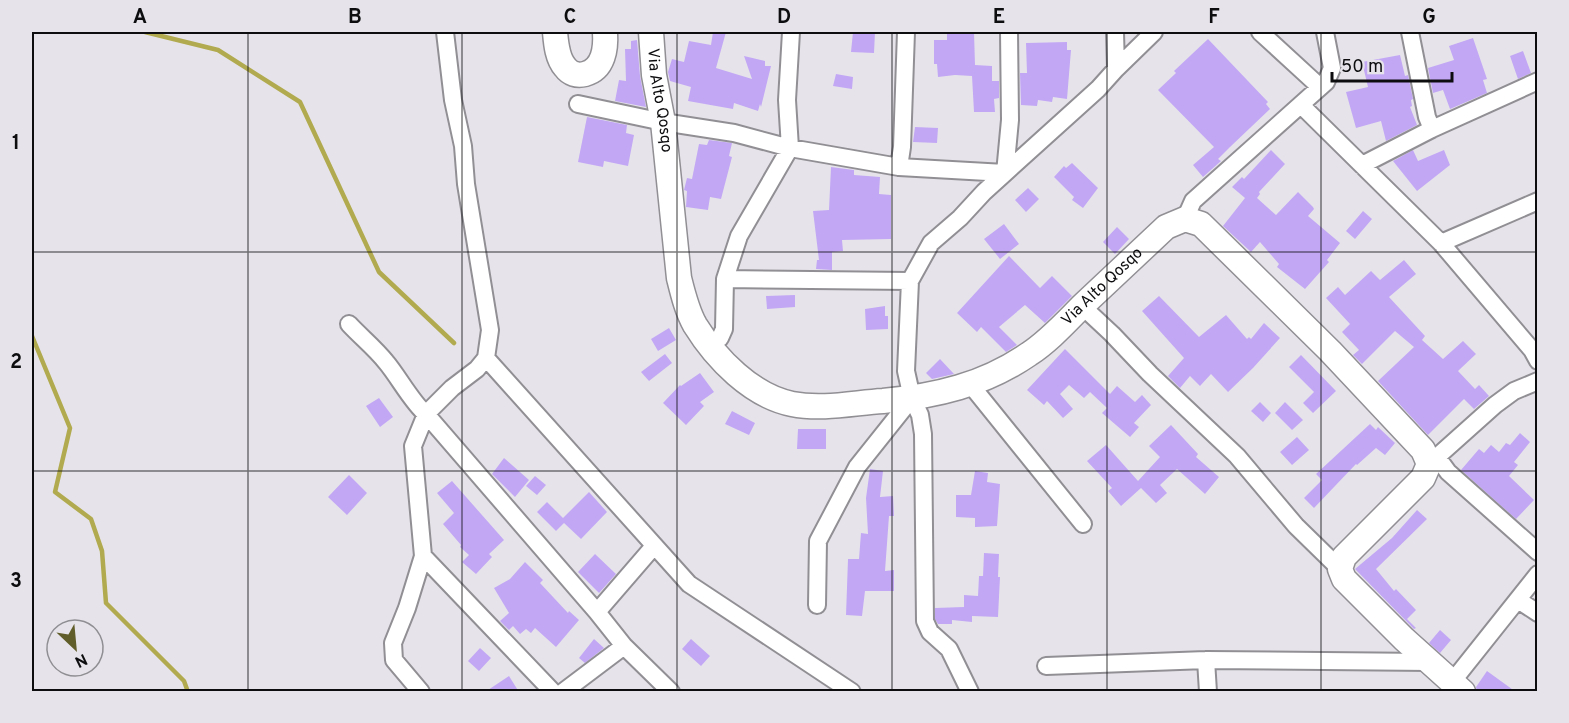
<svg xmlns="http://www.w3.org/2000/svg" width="1569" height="723" font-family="Overpass,sans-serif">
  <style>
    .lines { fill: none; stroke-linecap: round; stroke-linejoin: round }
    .stream { stroke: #b1aa4f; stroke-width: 4.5 }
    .building { fill: #c2a7f5 }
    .street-casing { stroke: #918f94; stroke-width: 20 }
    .secondary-casing { stroke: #918f94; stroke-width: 27 }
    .street { stroke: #fff; stroke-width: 16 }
    .secondary { stroke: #fff; stroke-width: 24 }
    .grid { fill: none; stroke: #0d0d0f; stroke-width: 1.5; stroke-opacity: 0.55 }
    .labels { text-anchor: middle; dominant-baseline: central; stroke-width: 4.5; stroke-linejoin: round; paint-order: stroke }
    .street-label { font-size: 16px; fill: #0d0d0f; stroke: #e6e4ea }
    .neatline { fill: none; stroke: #0d0d0f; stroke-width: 2 }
    .grid-label { font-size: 20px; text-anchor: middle; font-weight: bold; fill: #0d0d0f }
  </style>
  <rect width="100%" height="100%" fill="#e6e4ea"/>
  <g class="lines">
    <!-- stream -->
    <path class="stream" d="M145,32l73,18 82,52 79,170 75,71
      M32,336l38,92 -15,64 36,27 11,32 4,52 78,78 4,11"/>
  </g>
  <!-- building -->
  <path class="building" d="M713,32h13l-10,36 36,11 -8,-23 21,5v5h6l-10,41 -1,-3 -2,7 -24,-8 -1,6 -45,-8 3,-14 -21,-6 -2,-9 4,-13 12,3 5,-21 22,4z
    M853,32h22l-1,21 -23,-1z
    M947,32h27l1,33 17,1v15h7v17l-5,1 1,13h-21l-2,-36 -17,-1 -17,2 -1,-13h-3v-24h13z
    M1473,38l14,41 -4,1 4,13 -37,16 -7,-19 -10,3 -5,-25 26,-8 -5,-14z
    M1208,39l60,63 -2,2 4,5 -40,38 -12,12 3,2 -18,16 -10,-12 21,-18 -56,-57 18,-17 -2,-2z
    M637,40l3,36 6,31 -31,-6 4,-21 7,1 -1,-32h6v-8z
    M1067,42v8h4l-4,49 -14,-2 -1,5 -14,-2 -1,6 -16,-1 -1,-32h7l-1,-30z
    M1523,51l8,22 -13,6 -8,-23z
    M1400,55l5,21 3,-1 5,24 -2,1 1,6 -2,1 7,18 -31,16 -5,-20 -25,7 -10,-36 22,-5 -6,-25z
    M836,74l17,3 -1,12 -19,-3z
    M587,117l40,8 -1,8 8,2 -6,31 -24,-5 -1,6 -25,-5z
    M915,127l23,1 -1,15 -24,-1z
    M709,140l23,3 -3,13 3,1 -11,42 -11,-2 -2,13 -22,-3 1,-16 -3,-1 3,-12 5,1 7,-35 8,1z
    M1271,150l14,14 -26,28 1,2 -3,4 19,17 22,-23 15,15 1,2 -6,7 32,27 -13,17 2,2 -24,27 -28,-22 2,-3 -19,-22 -9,10 -28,-26 22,-28 -13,-11 10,-10 2,2z
    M1413,150l5,11 26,-11 6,15 -33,26 -24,-30z
    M1072,163l26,25 -15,20 -11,-8 2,-3 -20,-20 10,-11 2,2z
    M831,167l23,3v5l26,2 -1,17 12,1v44l-49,1 1,11 -11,1v18l-16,-1 1,-9h2l-6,-49 16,-1z
    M1028,188l11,11 -13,13 -11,-12z
    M1363,211l9,8 -17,20 -9,-8z
    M1004,224l15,20 -19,15 -16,-20z
    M1117,227l12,12 -14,15 -12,-12z
    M1009,256l31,32 12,-12 20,20 -27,27 -20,-18 -26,22 18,18 -11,7 -25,-25 -4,5 -20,-19z
    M1404,260l12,14 -27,23 36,39 -3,4 21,19 20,-18 13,13 -18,17 17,18 4,-4 10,11 -15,13 -10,-10 -36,36 -50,-54 36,-34 -19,-16 -33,33 -9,-9 6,-5 -17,-18 8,-8 -24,-26 12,-11 7,8 26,-24 9,9z
    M795,295v12l-28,2 -1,-13z
    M1159,296l40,41 27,-22 21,24 2,-2 2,2 13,-16 16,15 -27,30 -25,24 -17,-18 -11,12 -10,-10 -10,12 -12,-12 16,-18 -42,-47z
    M885,306v10h3v13l-22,1 -1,-21z
    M669,328l7,12 -18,11 -7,-12z
    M1065,349l45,45 7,-8 18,16 7,-7 9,10 -17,18 5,4 -9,10 -28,-24 5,-5 -17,-16 -6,6 -15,-13 -9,9 13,15 -10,9 -16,-17 -3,4 -17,-15z
    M665,354l7,9 -23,18 -8,-9z
    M1301,355l35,36 -23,22 -10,-10 11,-11 -25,-25z
    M940,359l14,15 -22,5 -6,-6z
    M700,373l14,19 -14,10 4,4 -18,19 -23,-22 17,-18 1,1z
    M379,398l14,19 -13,10 -14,-21z
    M1260,402l11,11 -8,9 -12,-11z
    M1285,402l18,18 -11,10 -17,-17z
    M732,411l23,12 -6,12 -24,-11z
    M1370,424l6,6 2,-3 17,16 -10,12 -9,-7 -19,17 -1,-1 -42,44 -10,-10 18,-18 -6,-6z
    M1171,425l27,29 -2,3 23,20 -14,17 -28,-25 -17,16 7,8 -11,10 -15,-15 -20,18 -13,-15 4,-3 -25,-27 19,-16 32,36 22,-24 -11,-11z
    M798,429h28v20h-29z
    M1520,433l10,9 -16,20 4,3 -9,11 25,24 -18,19 -55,-49 18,-21 5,4 7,-8 8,7 7,-9 4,2z
    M1297,437l12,13 -17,15 -12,-13z
    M504,458l25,22 -14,17 -23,-23z
    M870,469l13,2 -3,26 13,-1 1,20h-5l-4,55 9,-1v21h-29l-3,25 -16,-1 2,-56h11l2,-26 7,1 -2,-36z
    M975,471l13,2 -1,9 13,2 -3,42 -22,1v-9l-19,-1v-22h15z
    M349,475l18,18 -20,22 -19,-18z
    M535,476l11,9 -9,10 -11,-9z
    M452,481l52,59 -15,14 3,3 -16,17 -14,-12 7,-7 -9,-8 1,-2 -18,-21 11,-11 -17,-20z
    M589,492l18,20 -26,27 -17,-16 -8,8 -19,-19 10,-10 16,16z
    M1417,510l10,9 -51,50 18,22 2,-2 20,21 -9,9 9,9 -2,1 -59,-60 37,-31z
    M984,553l15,1 -1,23h2l-2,40 -26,-1v6l-20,-2v4h-14l-3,-5v-11l29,-1v-12l14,1 1,-20h4z
    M595,554l21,20 -17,19 -21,-21z
    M525,562l18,18 -3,3 28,30 1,-2 10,9 -23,27 -21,-19 -4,5 -5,-4 -6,5 -7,-8 -4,4 -9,-9 9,-8 -15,-25 16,-9z
    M1440,630l11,10 -11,13 -11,-10z
    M594,639l10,9 -19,15 -6,-5z
    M691,639l19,17 -9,10 -19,-17z
    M480,648l11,10 -12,13 -11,-10z
    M1487,671l29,21h-39l-1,-5z
    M509,676l10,16h-34z"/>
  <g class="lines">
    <!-- street casing -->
    <g class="street-casing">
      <path id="street" d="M445,32l8,68 10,46 3,38 24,146 -4,28 -9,11 -25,19 -26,26 -13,32 10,110 130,136
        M1260,32l60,55
        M1410,32l17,85 5,12 106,-48
        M1116,69l38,-37
        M578,104l85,18 71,11 56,15 109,19 106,6 93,-84 18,-20 -1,-37
        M1301,105l140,138 91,107 6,11
        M1362,165l70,-36
        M899,167l3,-20 4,-115
        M1185,219l8,-18 133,-119 6,-14 -7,-36
        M1441,243l97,-42
        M725,279l185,2
        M1082,306l30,28 38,40 87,82 59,70 44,43
        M349,324c12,13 26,24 37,38 12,14 27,42 40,52l171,198 27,34 47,46
        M708,344l12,-6 4,-9 1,-50 14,-43 51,-88 -3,-48 4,-68
        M486,358l203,226 163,108
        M970,384l113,140
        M1437,457l11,15 90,80
        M1429,464l66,-59 19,-14 24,-10
        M1518,600l20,13
        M817,605l1,-64 39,-74 55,-69
        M597,612l57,-66
        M1206,660l2,32
        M1046,666l160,-6 224,2
        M1452,682l86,-108
        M421,692l-27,-32 -1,-17 14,-35 16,-52
        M563,692l61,-46
        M970,692l-21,-43 -19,-17 -5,-11 -2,-187 -3,-19 -8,-17 -6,-27 4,-90 21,-38 29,-25 24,-26 21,-19 5,-53 -1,-88"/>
    </g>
    <!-- secondary casing -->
    <g class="secondary-casing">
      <g id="secondary">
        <path d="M555,32c1,11 2,26 10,35 5,7 12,9 20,7 19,-5 21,-26 20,-42"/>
        <path id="s1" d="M651,32l3,43 9,47 16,156c4,16 8,33 16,47 21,34 57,71 97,79 30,6 61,-1 91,-3 53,-5 101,-16 146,-47 20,-13 37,-32 54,-49 28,-26 55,-52 83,-78l19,-8 16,5 129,127 93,99 6,14 -6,14 -79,79 -4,12 4,10 60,60 59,53"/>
      </g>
    </g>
    <!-- street -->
    <use href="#street" class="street"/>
    <!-- secondary -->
    <use href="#secondary" class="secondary"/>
  </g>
  <!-- grid -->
  <path class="grid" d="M248,32v660M462,32v660M677,32v660M892,32v660M1107,32v660M1321,32v660M32,252h1506M32,471h1506"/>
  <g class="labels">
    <!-- street labels -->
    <g class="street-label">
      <text stroke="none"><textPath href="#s1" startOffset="69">Via Alto Qosqo</textPath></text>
      <text stroke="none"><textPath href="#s1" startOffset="772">Via Alto Qosqo</textPath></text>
    </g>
  </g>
  <!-- border -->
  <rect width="1569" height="723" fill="none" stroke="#e6e4ea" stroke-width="66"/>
  <!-- north arrow -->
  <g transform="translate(75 648) rotate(154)"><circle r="28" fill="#e6e4ea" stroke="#8f8e92" stroke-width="1.5"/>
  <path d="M0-4.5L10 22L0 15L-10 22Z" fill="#615d2a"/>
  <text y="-9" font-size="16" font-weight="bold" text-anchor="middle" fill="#0d0d0f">N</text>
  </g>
  <!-- scale -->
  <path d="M1332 72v9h120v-9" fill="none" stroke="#0d0d0f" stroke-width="3"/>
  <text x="1341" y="72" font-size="18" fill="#0d0d0f" stroke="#e6e4ea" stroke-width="4.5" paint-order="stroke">50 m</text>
  <rect x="33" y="33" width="1503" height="657" class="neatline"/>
  <g class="grid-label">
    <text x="140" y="23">A</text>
    <text x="355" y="23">B</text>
    <text x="570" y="23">C</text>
    <text x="784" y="23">D</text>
    <text x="999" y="23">E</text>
    <text x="1214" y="23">F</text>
    <text x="1429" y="23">G</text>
    <text x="16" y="149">1</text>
    <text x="16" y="368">2</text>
    <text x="16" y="587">3</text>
  </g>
</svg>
